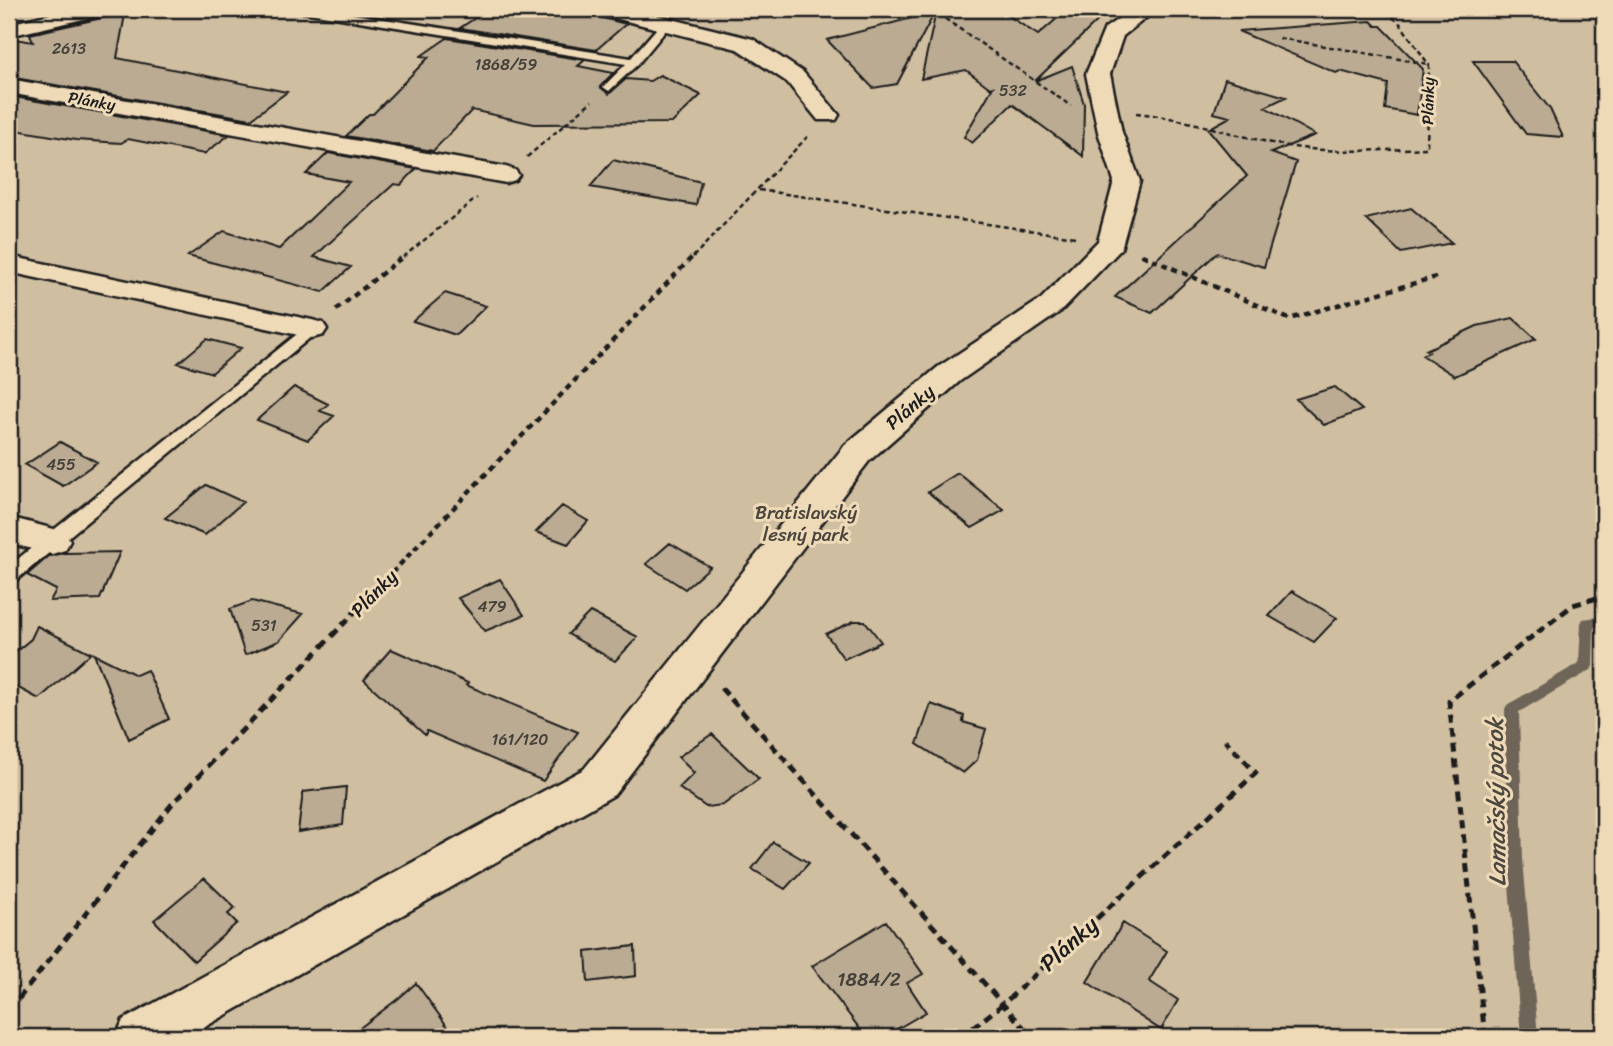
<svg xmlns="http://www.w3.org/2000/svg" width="1613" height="1046" font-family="Sriracha,sans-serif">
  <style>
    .green { fill: #d0bea1; stroke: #766d5e; stroke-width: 2 }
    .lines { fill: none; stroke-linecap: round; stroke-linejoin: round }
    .stream { fill: #6e6558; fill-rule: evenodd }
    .building { fill: #bbab92; stroke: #1c1c1c; stroke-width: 2 }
    .lane-casing { stroke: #1c1c1c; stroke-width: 5 }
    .street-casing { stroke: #1c1c1c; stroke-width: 5 }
    .path-far2 { stroke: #1c1c1c; stroke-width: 2.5; stroke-dasharray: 5 3.5; stroke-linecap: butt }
    .path-far1 { stroke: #1c1c1c; stroke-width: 4.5; stroke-dasharray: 6 5; stroke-linecap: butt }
    .path { stroke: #1c1c1c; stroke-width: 5; stroke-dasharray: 9 6; stroke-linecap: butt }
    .lane { fill: #efdab8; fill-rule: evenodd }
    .street { fill: #efdab8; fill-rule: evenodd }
    .labels { text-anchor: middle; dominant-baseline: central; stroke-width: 6; stroke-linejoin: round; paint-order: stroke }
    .number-label { font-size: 16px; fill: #44403a }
    .far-street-label { font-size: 16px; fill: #1c1c1c; stroke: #efdab8 }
    .street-label { font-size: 19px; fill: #1c1c1c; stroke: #efdab8 }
    .park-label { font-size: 19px; fill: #49443d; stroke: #efdab8 }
    .near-number-label { font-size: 19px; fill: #44403a }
    .near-street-label { font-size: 23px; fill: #1c1c1c; stroke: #efdab8 }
    .near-water-label { font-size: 24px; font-style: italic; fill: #4c473f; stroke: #efdab8 }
  </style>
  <rect width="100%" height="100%" fill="#efdab8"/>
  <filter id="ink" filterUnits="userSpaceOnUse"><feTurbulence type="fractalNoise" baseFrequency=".0143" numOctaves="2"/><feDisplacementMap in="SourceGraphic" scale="14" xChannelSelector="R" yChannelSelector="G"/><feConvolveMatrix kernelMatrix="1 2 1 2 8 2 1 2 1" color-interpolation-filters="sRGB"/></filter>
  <g filter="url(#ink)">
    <!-- green -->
    <path class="green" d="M9,9h1595v1028h-1595z"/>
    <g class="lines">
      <!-- stream -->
      <path class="stream" d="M1604,616v10l-10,1 -1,39 -2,4 -72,42 4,147 15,178h-17l-14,-178 -2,-150 2,-4 72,-42 2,-40 2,-4z"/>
    </g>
    <!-- building -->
    <path class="building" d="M111,9h15l-9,49 170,34 -36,27 -242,-42v-39l24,4 -3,-8 76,-17z
      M489,9h104l5,8 28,7 -30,26 -136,-22z
      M948,9h50l40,26 30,-26h42l-75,72 37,-15 12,38 -1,52 -71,-52 -40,39 -8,-6 29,-50 -3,1 -24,-18 -45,9 15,-67z
      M935,12l-38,72 -24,4 -46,-48z
      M1371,21l5,5h5l42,43 -6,46 -32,-6 3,-25 -48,-13 -4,2 -98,-42z
      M447,38l138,22 -7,6 35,7 -13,14 9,7 17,-15 24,2 10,-6 41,20 -29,28 -138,1 -62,-14 -39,41 -87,-15 23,-22h4l56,-57 -8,-1z
      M1473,61h39l38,48 13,28 -37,-3z
      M1225,79l61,18 -21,10 50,28 -44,18 25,9 -32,105 -47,-14 -65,60 -37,-16 132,-121 -39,-47 22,-12 -16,-4z
      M9,96l220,39 -25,19 -76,-15 -7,4 -45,-3 -67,-11z
      M328,153l88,16 -15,16 -7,-1 -80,73 37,10 -28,25 -135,-36 36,-25 55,18 70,-67 -43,-8z
      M613,160l88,22 -5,23 -106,-18z
      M1411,208l41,35 -51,10 -35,-34z
      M445,293l41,13 -30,29 -43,-14z
      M1513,318l23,21 -81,37 -33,-21 7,-3 -3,-2 51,-24z
      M207,339l34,9 -29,25 -34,-10z
      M294,387l34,17 -8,7 14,5 -26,24 -51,-20z
      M1335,387l27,23 -38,15 -28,-26z
      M60,442l37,20 -34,24 -38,-21z
      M958,473l46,37 -32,18 -44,-36z
      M206,485l37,17 -38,33 -40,-17z
      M562,506l26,15 -20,23 -32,-12z
      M670,543l40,24 -25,22 -39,-25z
      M120,552l-20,47 -50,2 6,-11 -29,-15 22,-19 16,-3z
      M500,579l24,36 -39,16 -27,-33z
      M1292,591l45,27 -23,24 -45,-26z
      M252,601l51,13 -24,27 -34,14 -15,-46z
      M590,612l48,25 -23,24 -47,-27z
      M854,621h11l16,21 -37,17 -18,-25z
      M37,626l54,27 -52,46 -30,-16v-26l22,-18z
      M391,649l77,34 -2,2 112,47 -35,49 -116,-50 -2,4 -61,-55z
      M94,654l42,21 11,-5 22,49 -40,20z
      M931,704l33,12 -1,6 23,7 -9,31 -14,13 -46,-29z
      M712,734l47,45 -36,26 -17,2 -27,-19 15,-15 -16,-16z
      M346,787l-3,38 -45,7 5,-40z
      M773,842l36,21 -24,26 -33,-20z
      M204,878l31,30 -7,6 9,9 -43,38 -40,-41z
      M886,921l37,53 -16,9 19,29 -43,25h-17l-54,-71z
      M1123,923l44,28 -18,30 29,19 -17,30 -74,-48z
      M635,946l1,30 -48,6 -2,-30z
      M416,983l39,54h-107l51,-39z"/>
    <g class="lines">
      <!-- lane casing -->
      <g class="lane-casing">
        <path id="lane" d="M298,9h23l310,49 32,-37 9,2 -34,41 -29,27 -6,-4 23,-23 -323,-52z
          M312,324l7,5 -2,3 -302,249 -6,2v-17l298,-240z"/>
      </g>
      <!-- street casing -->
      <g class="street-casing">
        <path id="street" d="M71,9h37l-3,5 -96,22v-12z
          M596,9h35l122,30 50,33 36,43 -3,5h-18l-31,-38 -50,-33 -138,-35z
          M1133,9h24l-34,27 -13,38 12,58 18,49 -19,68 -60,62 -101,70 -91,80 -255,334 -427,242h-71l7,-17 461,-251 261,-324 93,-78 103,-68 57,-58 16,-60 -16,-49 -12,-58 19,-46z
          M9,79l497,88 9,3 4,5 -4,5 -9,3 -497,-90z
          M9,256l303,64 11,3 4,6 -4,6 -11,3 -303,-66z
          M9,517l56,15 5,9 -5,9 -13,4 -43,-11z"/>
      </g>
      <!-- path-far2 -->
      <path class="path-far2" d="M931,9l140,97
        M1279,38l149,26
        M1136,113c52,5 100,24 152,33 46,8 93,4 139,2l2,-83 -30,-43 -19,-13
        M527,157l65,-56
        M759,190l316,47
        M1141,255l5,2
        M403,257l74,-59
        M693,257l117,-123"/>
      <!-- path-far1 -->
      <path class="path-far1" d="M1142,255l147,64 147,-42
        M336,310l69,-55
        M369,597l325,-342"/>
      <!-- path -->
      <path class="path" d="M721,688l311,349
        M9,1011l163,-207 199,-209
        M961,1037l42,-33 253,-231 -31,-33
        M1485,1037l-36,-336 124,-96 31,-9"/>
      <!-- lane -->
      <use href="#lane" class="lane"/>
      <!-- street -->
      <use href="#street" class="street"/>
    </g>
  </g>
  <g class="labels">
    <!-- number labels -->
    <g class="number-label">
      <text x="69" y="48">2613</text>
      <text x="506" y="64">1868/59</text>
      <text x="1013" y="90">532</text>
      <text x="61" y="464">455</text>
      <text x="492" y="606">479</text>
      <text x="264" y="625">531</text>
      <text x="520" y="739">161/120</text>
    </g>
    <!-- far-street labels -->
    <g class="far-street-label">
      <text transform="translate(92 101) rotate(10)">Plánky</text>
      <text transform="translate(1428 101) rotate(-89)">Plánky</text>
    </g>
    <!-- street labels -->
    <g class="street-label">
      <text transform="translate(910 407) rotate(-41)">Plánky</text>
      <text transform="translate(374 593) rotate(-46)">Plánky</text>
    </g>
    <!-- park labels -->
    <g class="park-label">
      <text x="806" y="512">Bratislavský<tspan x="806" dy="22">lesný park</tspan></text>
    </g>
    <!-- near-number labels -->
    <g class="near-number-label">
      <text x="869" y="979">1884/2</text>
    </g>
    <!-- near-street labels -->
    <g class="near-street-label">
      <text transform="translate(1069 944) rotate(-42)">Plánky</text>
    </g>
    <!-- near-water labels -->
    <g class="near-water-label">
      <text transform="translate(1496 802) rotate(-91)">Lamačský potok</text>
    </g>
  </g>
  <!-- margin -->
  <rect width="1613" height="1046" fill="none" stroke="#efdab8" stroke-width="35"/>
  <rect x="18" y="18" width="1578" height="1011" fill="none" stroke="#1c1c1c" stroke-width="2.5" filter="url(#ink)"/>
</svg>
